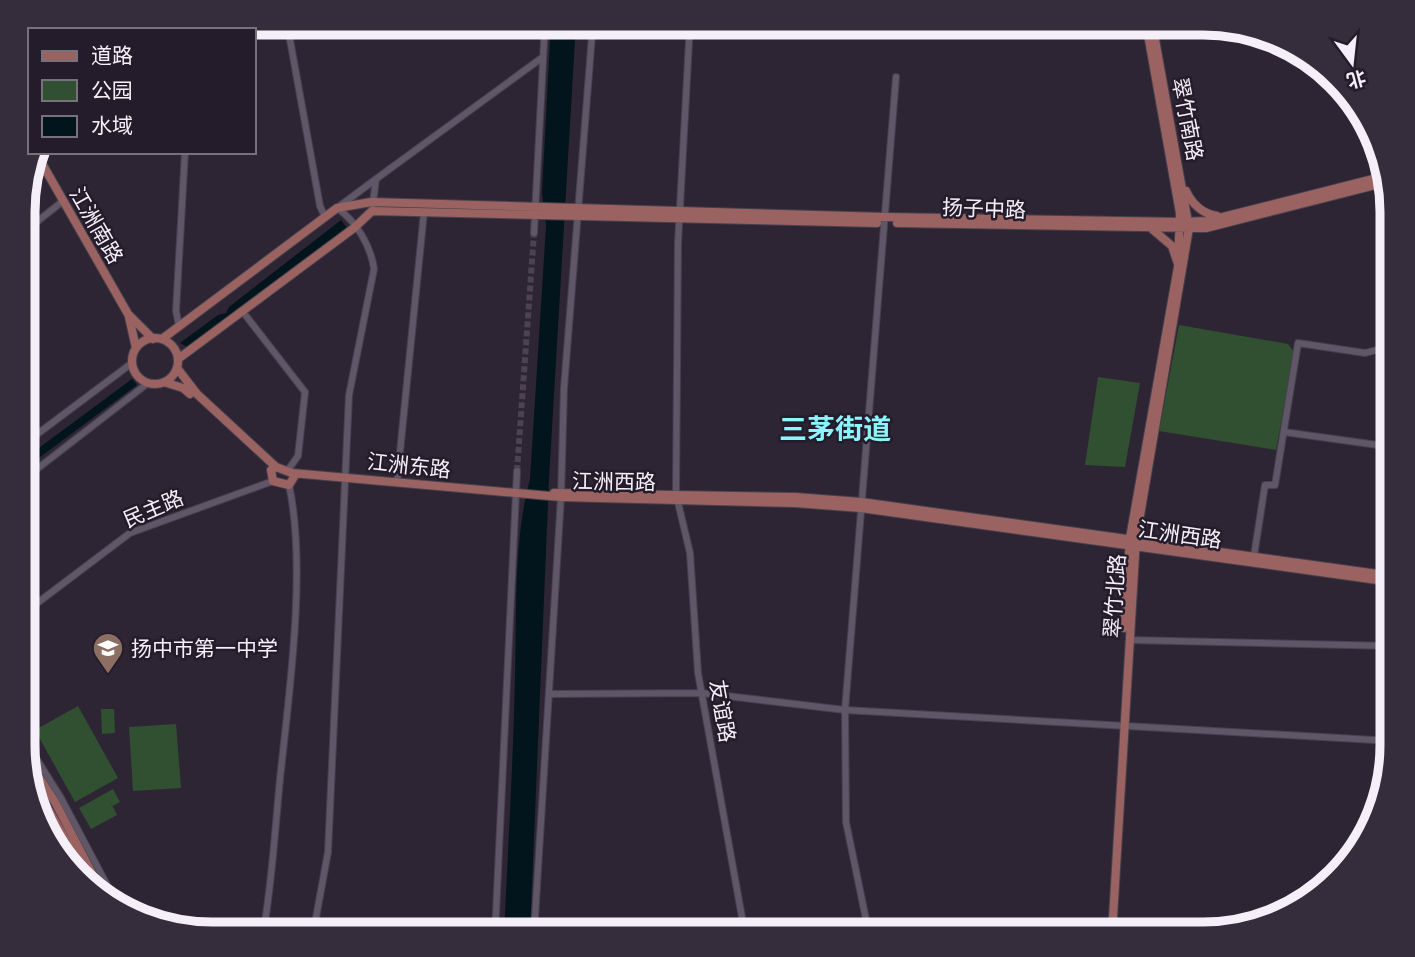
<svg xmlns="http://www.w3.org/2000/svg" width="1415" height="957" font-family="Quicksand,'Noto Sans SC',sans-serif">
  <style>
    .green { fill: #315032 }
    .water { fill: #02151d }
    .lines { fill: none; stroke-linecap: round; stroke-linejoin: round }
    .minor-tunnel { stroke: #4c4352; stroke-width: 6; stroke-dasharray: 6 3; stroke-linecap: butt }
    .minor-casing { stroke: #47404d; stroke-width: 8 }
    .major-casing { stroke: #47404d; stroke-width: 10 }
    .minor { stroke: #5f5667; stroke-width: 6 }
    .major { stroke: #9a6361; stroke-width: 8 }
    .labels { text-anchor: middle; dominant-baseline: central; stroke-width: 5; stroke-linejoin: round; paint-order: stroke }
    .street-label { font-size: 21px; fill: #f4eff9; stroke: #241c2a }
    .poi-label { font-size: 21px; fill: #f4eff9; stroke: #241c2a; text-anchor: start }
    .district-label { font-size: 28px; font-weight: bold; fill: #8af6fb; stroke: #241c2a }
    .rim { fill: none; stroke: #f4eff9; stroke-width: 9 }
  </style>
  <rect width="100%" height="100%" fill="#2e2534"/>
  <!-- green -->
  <path class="green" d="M1179,325l109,19 6,8 -18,98 -117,-19z
    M1098,377l42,6 -15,84 -40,-2z
    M78,706l40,72 -43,24 -40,-72z
    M101,709h13l1,24 -13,1z
    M176,724l5,64 -48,3 -4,-64z
    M113,789l7,13 -7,4 -3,-5 7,14 -26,14 -12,-21z"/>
  <!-- water -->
  <path class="water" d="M551,23h25l-27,456 -19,455h-26c4,-85 9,-170 11,-255 2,-65 -2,-137 15,-200l16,-253 -4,-34z
    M341,220l6,8 -158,120 -9,-5 38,-28 8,-2 3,-6z
    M132,379l5,6 -113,84v-10z"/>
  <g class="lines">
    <!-- minor-tunnel -->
    <path class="minor-tunnel" d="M517,471l17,-238"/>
    <!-- minor casing -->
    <g class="minor-casing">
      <path id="minor" d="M287,23l33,183 5,11
        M690,23l-12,220 -2,251 14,59 8,120 47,261
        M176,29v1
        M372,211l4,-32 167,-122
        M24,232l39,-31
        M534,233l11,-210
        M243,312l62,80 -7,64 -10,14
        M179,326l-3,-15 9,-159
        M1284,432l108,15
        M24,444l108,-81
        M24,479l124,-96
        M397,482l27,-270
        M1254,556l11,-71h10l23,-142 67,10 27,-7
        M1381,574l11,-59
        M24,613l106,-80 143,-52
        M1129,640l263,6
        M550,694l152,-1 143,17 547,31
        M24,739l37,59 55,104
        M31,789l45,82
        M263,934c9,-51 12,-104 17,-155 9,-85 27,-211 9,-294
        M313,934l15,-82 21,-457 25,-126c-3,-23 -18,-48 -37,-61l39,-29
        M495,934l22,-463
        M534,934l27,-437 3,-109 29,-365
        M869,934l-23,-112 -1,-112 51,-633"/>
    </g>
    <!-- major casing -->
    <g class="major-casing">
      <path id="major" d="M36,153l92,161 25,25
        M1186,191c6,13 17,23 31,25
        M897,223l309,5 181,-46
        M1152,229l20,17 5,15
        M129,317l7,31
        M132 361a23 23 0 1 1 46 0a23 23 0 1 1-46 0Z
        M162,339l175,-131 34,-6 515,15 295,5 26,-1 178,-45
        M178,359l176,-131 18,-17 505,12
        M177,368l20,26 79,73 16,6 2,4 -5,8 -16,-4 -2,-11 5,-3
        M164,382l19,6 7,6
        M292,473l269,24 234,6 66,5 531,74
        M554,493l241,4 66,5 531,74
        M1124,628l6,-90 48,-271 2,-54 -34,-190
        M24,754l31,48 50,96
        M24,766l71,126
        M1112,934l24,-395 53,-311 -37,-205"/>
    </g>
    <!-- minor -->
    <use href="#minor" class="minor"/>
    <!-- major -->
    <use href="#major" class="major"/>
  </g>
  <!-- icons -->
  <defs>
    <g id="school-pin" transform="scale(1.575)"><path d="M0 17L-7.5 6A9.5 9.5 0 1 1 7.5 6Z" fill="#8d6e63" stroke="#241c2a"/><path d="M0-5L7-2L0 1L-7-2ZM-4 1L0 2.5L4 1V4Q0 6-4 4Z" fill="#fff"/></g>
  </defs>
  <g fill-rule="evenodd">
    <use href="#school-pin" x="108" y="648"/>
  </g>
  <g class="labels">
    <!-- street labels -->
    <g class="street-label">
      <text transform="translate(1188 119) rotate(79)">翠竹南路</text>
      <text transform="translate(984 208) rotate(2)">扬子中路</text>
      <text transform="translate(97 225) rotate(60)">江洲南路</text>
      <text transform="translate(409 465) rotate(6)">江洲东路</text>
      <text transform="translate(614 481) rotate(1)">江洲西路</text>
      <text transform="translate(153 508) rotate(-23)">民主路</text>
      <text transform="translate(1180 534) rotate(8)">江洲西路</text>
      <text transform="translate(1114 596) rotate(-86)">翠竹北路</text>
      <text transform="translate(723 711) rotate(80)">友谊路</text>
    </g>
    <!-- poi labels -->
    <g class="poi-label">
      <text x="131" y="648">扬中市第一中学</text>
    </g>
    <!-- district labels -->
    <g class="district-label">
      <text x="835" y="428">三茅街道</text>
    </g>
  </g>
  <!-- crop -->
  <path d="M0 0H1415V957H0ZM212 35H1203A177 177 0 0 1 1380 212V745A177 177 0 0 1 1203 922H212A177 177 0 0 1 35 745V212A177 177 0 0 1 212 35Z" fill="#352d3b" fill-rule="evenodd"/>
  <path class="rim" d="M212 35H1203A177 177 0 0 1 1380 212V745A177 177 0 0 1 1203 922H212A177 177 0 0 1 35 745V212A177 177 0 0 1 212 35Z"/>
  <!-- legend -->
  <rect x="28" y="28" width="228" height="126" fill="#241c2a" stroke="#77707d" stroke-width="2"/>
  <rect x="42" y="51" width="35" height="10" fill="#9a6361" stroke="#77707d" stroke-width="2"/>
  <text x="91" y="63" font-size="21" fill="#f4eff9">道路</text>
  <rect x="42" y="80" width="35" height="21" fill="#315032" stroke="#77707d" stroke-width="2"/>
  <text x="91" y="98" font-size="21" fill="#f4eff9">公园</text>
  <rect x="42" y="116" width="35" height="21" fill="#02151d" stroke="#77707d" stroke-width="2"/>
  <text x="91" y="133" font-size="21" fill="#f4eff9">水域</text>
  <!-- north arrow -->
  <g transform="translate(1352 63) rotate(165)" stroke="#241c2a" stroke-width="5" paint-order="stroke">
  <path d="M0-5L12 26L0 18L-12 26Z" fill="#f4eff9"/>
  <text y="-10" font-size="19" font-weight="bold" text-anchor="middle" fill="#f4eff9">北</text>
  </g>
</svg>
